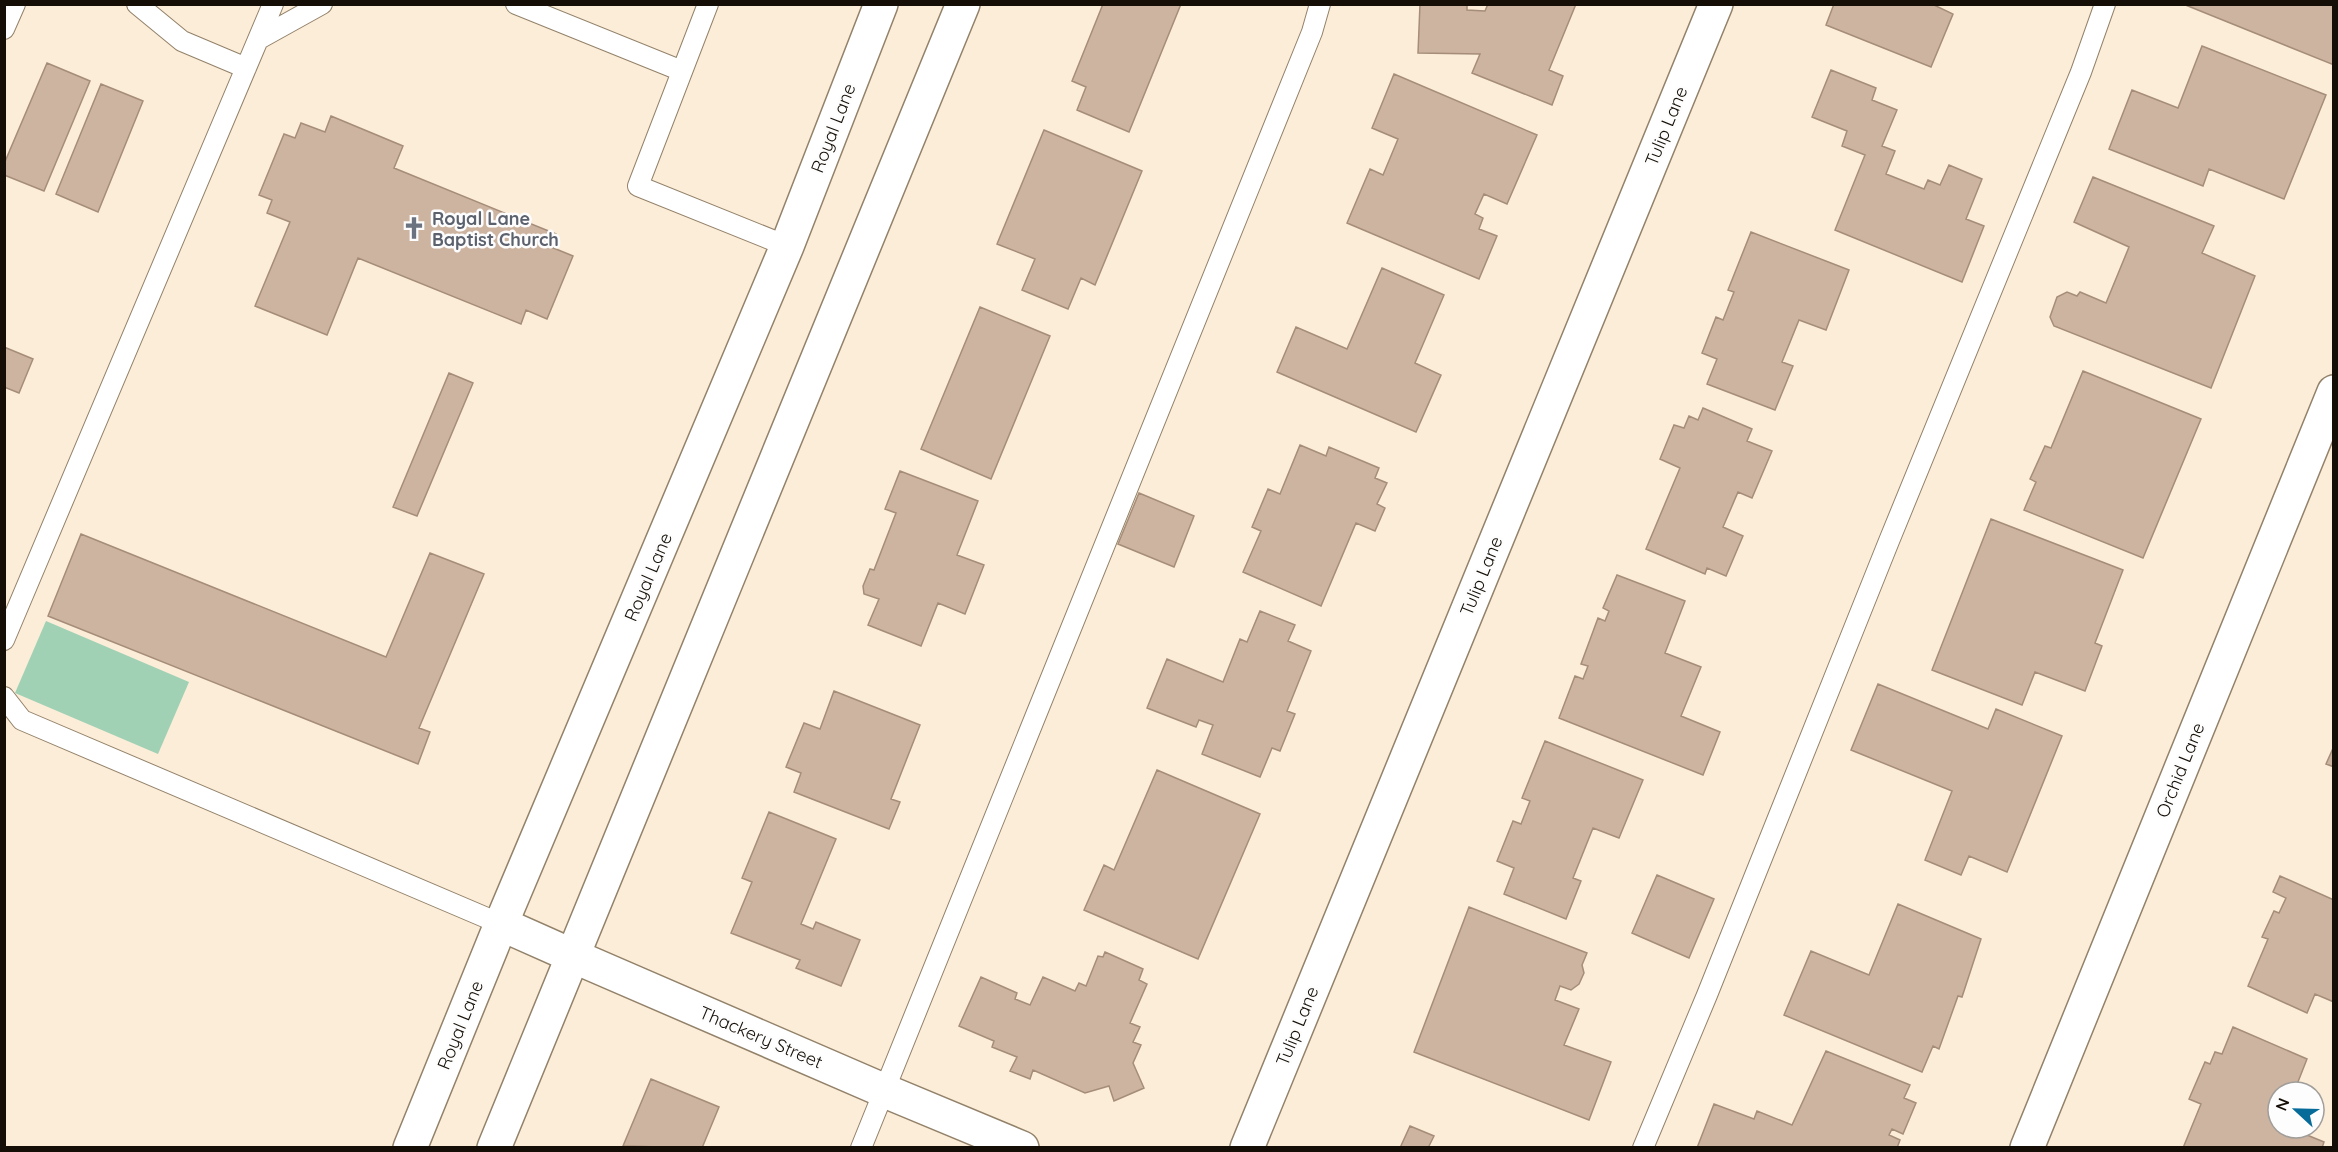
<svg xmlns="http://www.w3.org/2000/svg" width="2338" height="1152" font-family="Quicksand,sans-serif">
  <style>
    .green { fill: #a0d1b4 }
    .building { fill: #cdb4a0; stroke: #a58d79; stroke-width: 1.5 }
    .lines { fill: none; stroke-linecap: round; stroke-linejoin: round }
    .service-casing { stroke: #93826a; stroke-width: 22 }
    .minor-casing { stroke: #93826a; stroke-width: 36 }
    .tertiary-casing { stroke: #93826a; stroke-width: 36 }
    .secondary-casing { stroke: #93826a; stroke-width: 36 }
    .service { stroke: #fff; stroke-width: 20 }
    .minor { stroke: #fff; stroke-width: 33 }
    .tertiary { stroke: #fff; stroke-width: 33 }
    .secondary { stroke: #fff; stroke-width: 33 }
    .labels { text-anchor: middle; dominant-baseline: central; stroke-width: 5; stroke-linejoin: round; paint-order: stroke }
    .street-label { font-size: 18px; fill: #140e06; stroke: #fdfdfd }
    .worship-label { font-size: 18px; font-weight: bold; fill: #5b616d; stroke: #fdfdfd; text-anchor: start }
  </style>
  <rect width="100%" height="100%" fill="#fcedd8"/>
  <!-- green -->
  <path class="green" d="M46,621l143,61 -31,72 -143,-61z"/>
  <!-- building -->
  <path class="building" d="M1103,4h78l-52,128 -52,-22 9,-23 -14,-6z
    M1420,4h47v6l18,1 3,-7h88l-27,66 14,6 -11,29 -80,-32 8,-19 -62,-1z
    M1834,4h98l21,10 -22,53 -105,-42z
    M2183,4h151v61z
    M2202,46l124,49 -42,104 -75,-30 -6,17 -94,-37 23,-59 46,18z
    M47,63l43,18 -46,110 -40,-16v-11z
    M1831,70l45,18 -4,12 25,10 -15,36 13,5 -9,23 38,15 4,-9 12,5 9,-20 33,14 -16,40 18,7 -22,56 -127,-52 30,-75 -23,-9 5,-15 -35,-14z
    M1394,74l143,61 -30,69 -23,-10 -9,20 8,4 -4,11 18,7 -18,43 -132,-56 23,-54 13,6 15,-36 -26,-11z
    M101,84l42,17 -45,111 -42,-18z
    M331,116l72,30 -9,22 162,66 -5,13 22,9 -26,63 -21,-9 -5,14 -163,-66 -31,77 -72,-29 35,-84 -23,-9 5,-13 -13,-5 25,-61 11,4 6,-15 24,9z
    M1044,130l98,41 -47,114 -14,-7 -13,31 -46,-19 13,-31 -38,-15z
    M2093,177l121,49 -12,27 53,23 -44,112 -157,-62 -4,-9 7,-20 10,-5 10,4 3,-4 26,11 23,-56 -55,-25z
    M1751,232l98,38 -23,60 -27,-10 -17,42 11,4 -18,44 -68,-26 10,-25 -15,-6 14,-36 7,3 11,-28 -6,-2z
    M1382,268l62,27 -29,68 26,12 -25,57 -139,-60 19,-45 51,22z
    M980,307l70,29 -59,143 -70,-30z
    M4,347l29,12 -14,34 -15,-6z
    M2083,371l118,48 -58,139 -119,-48 12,-28 -6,-3 15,-33 6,2z
    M449,373l24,10 -56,133 -24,-9z
    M1703,408l49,21 -5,12 25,10 -20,47 -14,-6 -15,35 20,9 -17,40 -19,-8 -2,6 -59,-25 34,-81 -20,-9 14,-34 10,3 5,-12 9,4z
    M1300,445l26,11 3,-9 50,21 -4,10 12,5 -10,21 8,4 -10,23 -19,-8 -35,83 -78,-34 18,-41 -9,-4 16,-38 12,5z
    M900,471l78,30 -21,54 27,10 -19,49 -27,-11 -17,43 -53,-21 11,-26 -15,-5 -1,-8 7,-17 4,1 22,-57 -11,-4z
    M1139,493l55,23 -20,51 -56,-23z
    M1991,519l132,51 -28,73 7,3 -17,45 -50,-19 -13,33 -90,-35z
    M81,534l305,123 44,-104 54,21 -65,154 11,4 -12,32 -370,-148z
    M1617,575l68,26 -20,52 36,14 -20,49 39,16 -17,43 -144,-57 16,-42 8,3 5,-13 -7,-2 17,-46 7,3 4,-10 -6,-3z
    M1260,611l35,14 -7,16 23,10 -24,60 8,3 -15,37 -8,-3 -12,29 -58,-23 11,-29 -14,-5 -3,7 -49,-19 20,-49 56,23 17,-43 7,3z
    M1878,684l110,45 8,-20 66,27 -55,136 -38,-16 -8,19 -36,-15 27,-69 -101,-41z
    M834,691l86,34 -29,74 9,3 -11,27 -95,-37 7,-19 -15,-6 18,-44 16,6z
    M1545,741l98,39 -24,58 -26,-10 -20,50 8,3 -15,38 -62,-25 10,-26 -17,-7 16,-40 8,3 9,-23 -8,-3z
    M2334,746v21l-8,-3z
    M1157,770l103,44 -62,145 -114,-49 20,-45 10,5z
    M769,812l67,27 -35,85 12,5 3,-7 44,18 -19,46 -45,-18 4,-8 -69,-27 21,-51 -10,-4z
    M1657,875l57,24 -25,59 -57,-25z
    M2280,876l54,24v102l-19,-8 -8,19 -59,-27 20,-47 -6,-2 12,-26 5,2 7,-15 -13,-6z
    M1898,904l83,35 -19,58 -4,-1 -19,53 -6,-3 -11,26 -138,-57 27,-64 58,24z
    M1469,907l118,46 -5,12 2,8 -5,11 -8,6 -11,-4 -5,14 24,9 -15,36 47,17 -22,58 -175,-68z
    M1105,952l38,17 -4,11 8,4 -17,39 10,4 -7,15 8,3 -8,18 11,25 -30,13 -5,-15 -24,7 -52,-23 -3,9 -20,-8 7,-14 -25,-10 2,-6 -35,-15 22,-49 36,16 -2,6 15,6 13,-28 32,14 4,-8 7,3 12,-30 5,1z
    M2233,1027l74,32 -13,33h-16v21l-4,9 4,1v5h12l34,14 -2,6h-139l18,-44 -12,-5 16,-37 5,2 5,-12 7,2z
    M1826,1051l84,34 -6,13 12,5 -13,31 -11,-5 -3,6 11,5 -3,8h-200l17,-44 40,15 3,-8 35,14z
    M651,1079l68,28 -17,41 -79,-2z
    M1410,1126l24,10 -6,12h-28z"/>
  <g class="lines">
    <!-- service casing -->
    <g class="service-casing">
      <path id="service" d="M137,4l45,37 64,27
        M516,4l166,67
        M708,4l-70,182 149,60
        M4,29l11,-25
        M259,39l63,-35
        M4,640l269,-636
        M4,697l18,23 479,204
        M861,1148l451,-1116 8,-28
        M1643,1148l64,-153 182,-454 192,-469 24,-68"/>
    </g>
    <!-- minor casing -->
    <g class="minor-casing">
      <path id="minor" d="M501,924l72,32
        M1247,1148l469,-1144
        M2027,1148l307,-756"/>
    </g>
    <!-- tertiary casing -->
    <g class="tertiary-casing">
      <path id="tertiary" d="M573,956l312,135 137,57"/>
    </g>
    <!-- secondary casing -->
    <g class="secondary-casing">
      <path id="secondary" d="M410,1148l91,-224 286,-678 94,-242
        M494,1148l469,-1144"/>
    </g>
    <!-- service -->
    <use href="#service" class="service"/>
    <!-- minor -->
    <use href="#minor" class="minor"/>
    <!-- tertiary -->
    <use href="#tertiary" class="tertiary"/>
    <!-- secondary -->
    <use href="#secondary" class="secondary"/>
  </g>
  <!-- icons -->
  <defs>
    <g id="church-bare" transform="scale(1.8)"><path d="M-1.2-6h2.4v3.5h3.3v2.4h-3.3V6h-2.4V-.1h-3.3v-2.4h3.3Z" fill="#6b7280" stroke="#fdfdfd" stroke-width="2.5" paint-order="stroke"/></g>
  </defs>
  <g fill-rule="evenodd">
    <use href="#church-bare" x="414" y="228"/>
  </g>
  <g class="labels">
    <!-- street labels -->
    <g class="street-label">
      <text transform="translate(1666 126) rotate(-68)">Tulip Lane</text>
      <text transform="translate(833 128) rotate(-69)">Royal Lane</text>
      <text transform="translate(1481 576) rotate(-68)">Tulip Lane</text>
      <text transform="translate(648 577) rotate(-67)">Royal Lane</text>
      <text transform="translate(2180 770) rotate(-68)">Orchid Lane</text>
      <text transform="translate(460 1025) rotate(-68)">Royal Lane</text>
      <text transform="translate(1297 1026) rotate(-68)">Tulip Lane</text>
      <text transform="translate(761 1037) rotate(23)">Thackery Street</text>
    </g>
    <!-- worship labels -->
    <g class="worship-label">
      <text x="432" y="218">Royal Lane<tspan x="432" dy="21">Baptist Church</tspan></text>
    </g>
  </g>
  <!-- border -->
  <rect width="2338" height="1152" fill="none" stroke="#140e06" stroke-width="12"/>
  <!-- north arrow -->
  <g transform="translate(2296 1110) rotate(292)"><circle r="28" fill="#fdfdfd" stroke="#a09d9a" stroke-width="1.5"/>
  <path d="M0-4.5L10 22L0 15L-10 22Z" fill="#066b99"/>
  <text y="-9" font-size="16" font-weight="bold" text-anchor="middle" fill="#140e06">N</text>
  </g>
</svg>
